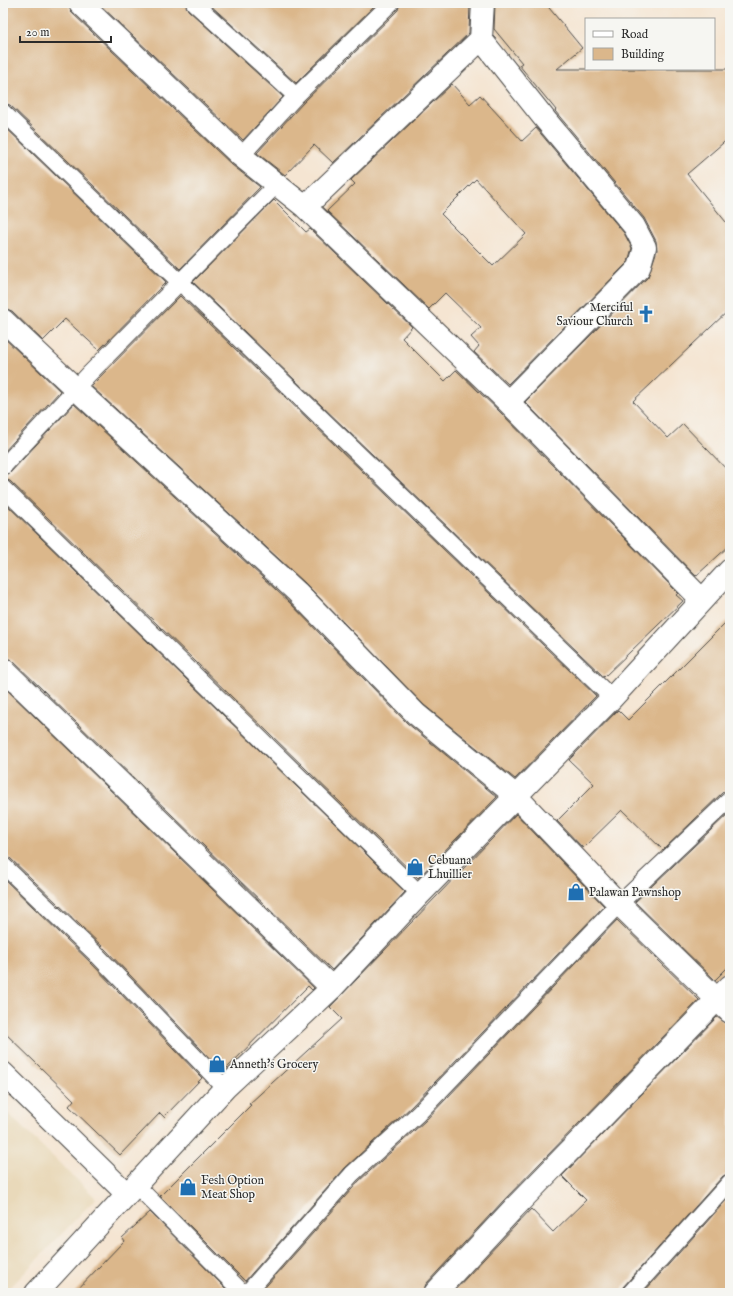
<svg xmlns="http://www.w3.org/2000/svg" width="733" height="1296" font-family="'IM FELL English',serif">
  <style>
    .built { fill: #e9d9ba }
    .building { fill: #dbb78b; fill-rule: evenodd }
    .lines { fill: none; stroke-linecap: round; stroke-linejoin: round }
    .service-casing { stroke: #494744; stroke-width: 18 }
    .minor-casing { stroke: #494744; stroke-width: 24 }
    .service { stroke: #fff; stroke-width: 16 }
    .minor { stroke: #fff; stroke-width: 22 }
    .labels { text-anchor: middle; dominant-baseline: central; stroke-width: 3; stroke-linejoin: round; paint-order: stroke }
    .poi-label { font-size: 12px; fill: #2b2b2b; stroke: #f6f6f2; text-anchor: start }
  </style>
  <rect width="100%" height="100%" fill="#f6f6f2"/>
  <filter id="ink" filterUnits="userSpaceOnUse"><feTurbulence type="fractalNoise" baseFrequency=".025" numOctaves="2"/><feDisplacementMap in="SourceGraphic" scale="8" xChannelSelector="R" yChannelSelector="G"/><feConvolveMatrix kernelMatrix="1 2 1 2 8 2 1 2 1" color-interpolation-filters="sRGB"/></filter>
  <filter id="wash" filterUnits="userSpaceOnUse"><feTurbulence type="fractalNoise" baseFrequency=".012" numOctaves="4" result="noise"/><feDisplacementMap in="SourceGraphic" scale="16" xChannelSelector="R" yChannelSelector="G"/><feGaussianBlur stdDeviation="0.9" result="paint"/><feColorMatrix in="noise" values="0 0 0 0 0 0 0 0 0 0 0 0 0 0 0 0 0 1.4 0 .05"/><feComposite in="paint" operator="in"/></filter>
  <g filter="url(#wash)">
    <rect width="100%" height="100%" fill="#f5e5d2"/>
    <!-- built -->
    <path class="built" d="M3,1109l93,89 -91,95h-2z"/>
    <g id="blocks">
      <!-- building -->
      <path class="building" d="M3,3h65l3,9 161,153 28,22 -80,82 -170,-164 -7,-2z
        M98,3h87l3,7 95,87 -40,43z
        M208,3h169l-81,80z
        M400,3h70l-1,30 -136,130 -19,-18 -29,30 -28,-22 46,-50 95,-93z
        M495,3h50l37,45 -25,21h173v68l-43,37 43,53v82l-97,92 35,37 15,-14 47,49v72l-34,31 -171,-174 123,-125 9,-27 -1,-9 -12,-23 -89,-107 1,-1 -37,-45 3,-2 -28,-34z
        M452,84l18,20 10,-9 42,46 14,-13 88,105 8,15 -4,14 -120,122 -34,-32 5,-6 -8,-9 10,-9 -36,-35 -16,16 -102,-98 28,-27 -4,-4zM476,179l50,55 -33,32 -52,-52z
        M3,125l163,157 -67,68 -34,-31 -22,22 -31,-30 -9,-3z
        M274,200l32,32 4,-3 102,98 -10,11 43,43 11,-11 43,41 179,182 -2,2 7,6 -79,76 -411,-395z
        M180,296l416,400 -81,83 -91,-74 -119,-122 -214,-197z
        M3,337l57,54 -57,62z
        M74,404l214,197 119,122 90,74 -79,81 -408,-397 -7,-2v-3l7,-3z
        M3,501l402,391 -73,78 -320,-310 -9,-3z
        M730,618v172l-7,2 -60,58 -41,-40 -39,38 -26,-27 37,-37 -25,-24 49,-50 10,10z
        M3,686l311,302 -2,2 -4,-4 -85,86 -118,-123 -95,-91 -7,-2z
        M730,812v153l-15,15 -80,-78z
        M516,814l88,92 -193,201 -66,61 -100,113 -85,-85 91,-91 -2,-1 93,-85 -12,-12z
        M3,878l88,85 111,115 -38,39 -4,-4 -40,42 -51,-49 5,-6 -71,-69z
        M617,920l82,80 -195,200 -78,84 -3,9h-163l99,-112 66,-60z
        M717,1017l10,7h3v149l-7,3 -100,111 -2,6h-169l79,-84 22,23 33,-32 -24,-24z
        M730,1196v97h-87z
        M150,1212l80,81h-156l50,-52 -2,-3z"/>
    </g>
  </g>
  <g filter="url(#ink)">
    <use href="#blocks" fill-opacity="0" stroke="#494744" stroke-width="1"/>
    <g class="lines">
      <!-- service casing -->
      <g class="service-casing">
        <path id="service" d="M194,3l102,93
          M3,112l609,586
          M241,156l55,-60 95,-93
          M3,467l86,-93 187,-189
          M3,488l417,406
          M3,865l95,91 127,132
          M136,1185l107,108
          M247,1293l105,-119 66,-60 201,-210 111,-105
          M630,1293l100,-111"/>
      </g>
      <!-- minor casing -->
      <g class="minor-casing">
        <path id="minor" d="M80,3l161,153 64,51 203,195 194,198
          M483,3l-2,36 63,79 90,108 11,21 -6,21 -131,134
          M305,207l176,-168
          M3,320l73,69 221,203 119,122 101,83 102,107 111,108
          M3,669l329,319
          M3,1073l124,121
          M36,1293l189,-205 107,-100 88,-94 192,-196 118,-128
          M435,1293l78,-84 217,-223"/>
      </g>
      <!-- service -->
      <use href="#service" class="service"/>
      <!-- minor -->
      <use href="#minor" class="minor"/>
    </g>
  </g>
  <!-- icons -->
  <defs>
    <g id="church-bare" transform="scale(1.38)"><path d="M-1.2-6h2.4v3.5h3.3v2.4h-3.3V6h-2.4V-.1h-3.3v-2.4h3.3Z" fill="#1f6fb2" stroke="#f6f6f2" stroke-width="2.5" paint-order="stroke"/></g>
    <g id="shop-bare" transform="scale(1.38)"><path d="M-5-2.5h2.3a2.7 3.5 0 0 1 5.4 0H5L5.5 6h-11ZM-1.5-2.5h3a1.5 2.3 0 0 0-3 0Z" fill="#1f6fb2" stroke="#f6f6f2" stroke-width="2.5" paint-order="stroke"/></g>
  </defs>
  <g fill-rule="evenodd">
    <use href="#church-bare" x="646" y="314"/>
    <use href="#shop-bare" x="415" y="867"/>
    <use href="#shop-bare" x="576" y="892"/>
    <use href="#shop-bare" x="217" y="1064"/>
    <use href="#shop-bare" x="188" y="1187"/>
  </g>
  <g class="labels">
    <!-- poi labels -->
    <g class="poi-label">
      <text x="633" y="307" text-anchor="end">Merciful<tspan x="633" dy="14">Saviour Church</tspan></text>
      <text x="428" y="860">Cebuana<tspan x="428" dy="14">Lhuillier</tspan></text>
      <text x="589" y="892">Palawan Pawnshop</text>
      <text x="230" y="1064">Anneth's Grocery</text>
      <text x="201" y="1180">Fesh Option<tspan x="201" dy="14">Meat Shop</tspan></text>
    </g>
  </g>
  <!-- margin -->
  <rect width="733" height="1296" fill="none" stroke="#f6f6f2" stroke-width="16"/>
  <!-- legend -->
  <rect x="585" y="18" width="130" height="52" fill="#f6f6f2" stroke="#a5a5a2"/>
  <rect x="593" y="31" width="20" height="6" fill="#ffffff" stroke="#a5a5a2"/>
  <text x="621" y="38" font-size="12" fill="#2b2b2b">Road</text>
  <rect x="593" y="48" width="20" height="12" fill="#dbb78b" stroke="#a5a5a2"/>
  <text x="621" y="58" font-size="12" fill="#2b2b2b">Building</text>
  <!-- scale -->
  <path d="M20 36v6h91v-6" fill="none" stroke="#2b2b2b" stroke-width="2"/>
  <text x="26" y="36" font-size="12" fill="#2b2b2b" stroke="#f6f6f2" stroke-width="3" paint-order="stroke">20 m</text>
</svg>
